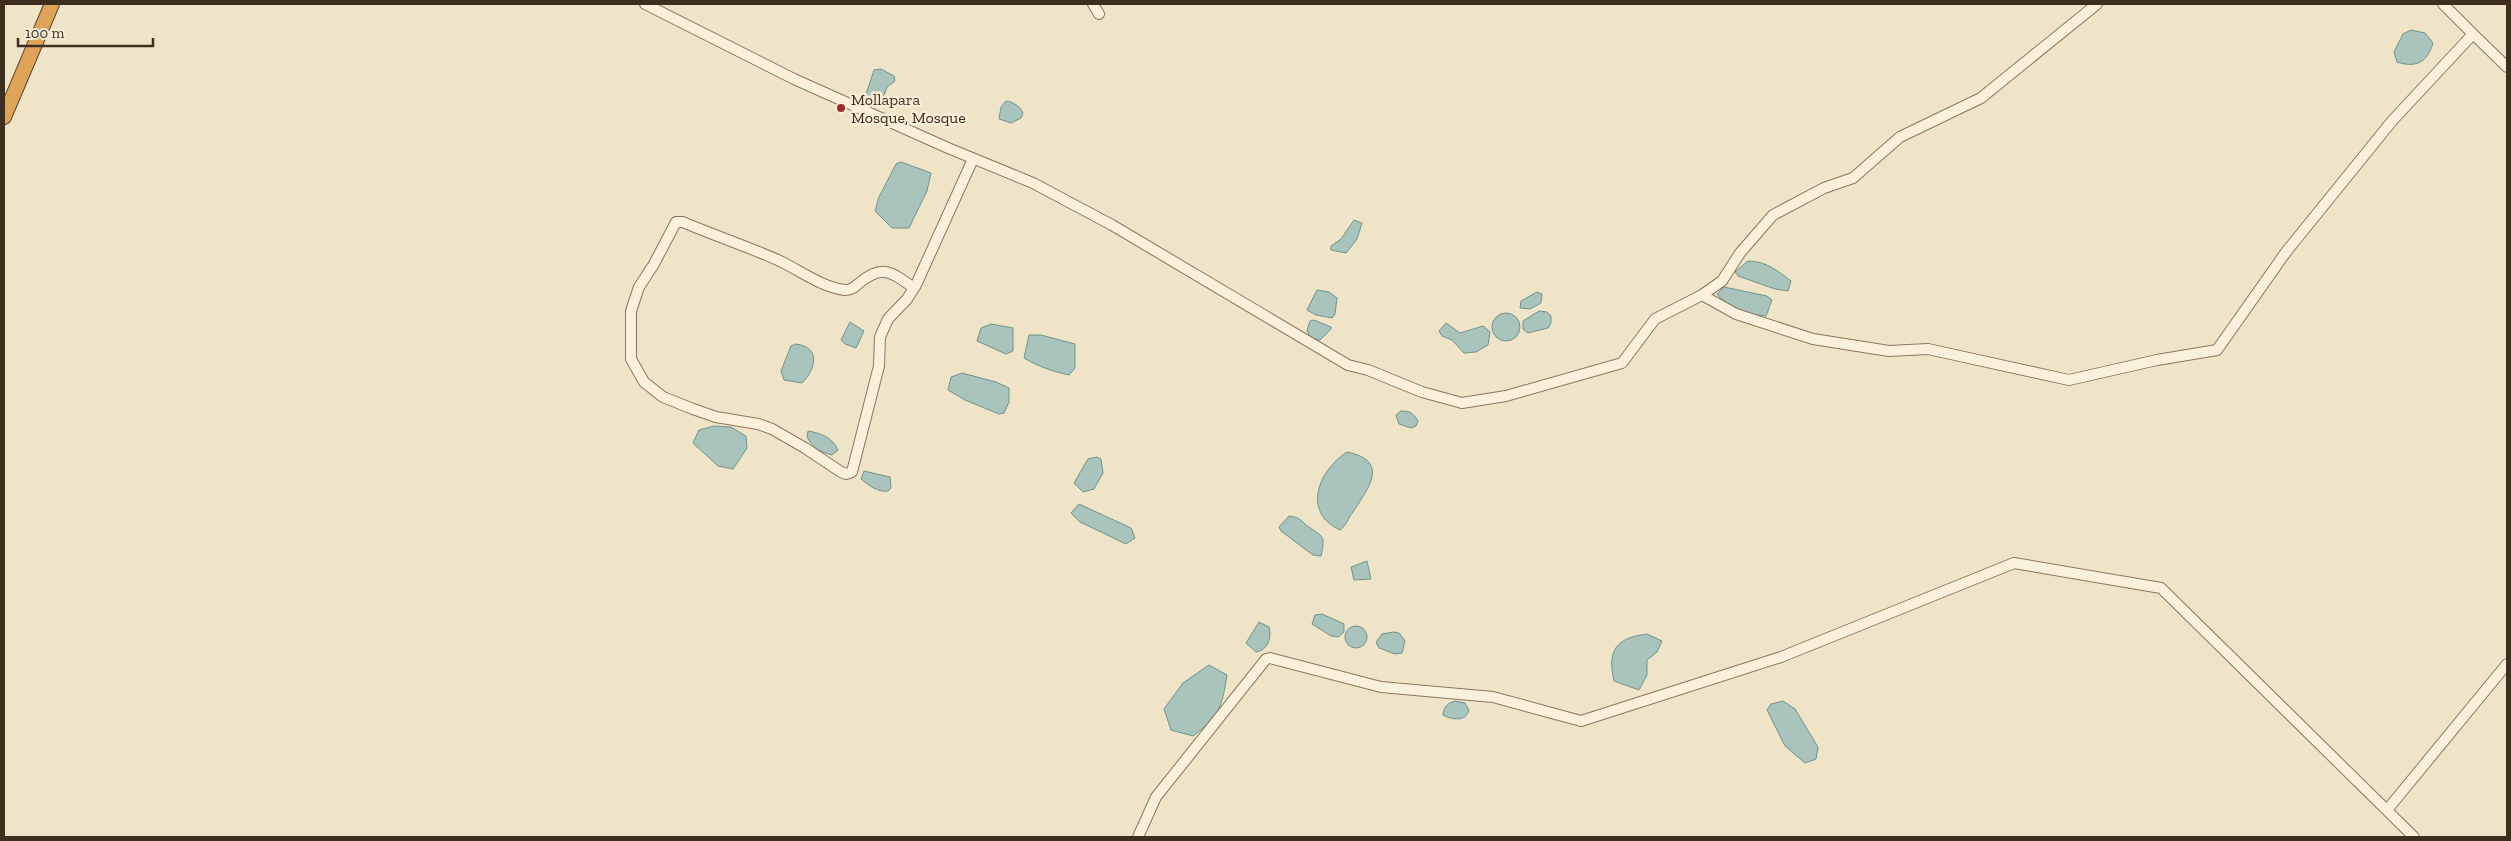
<svg xmlns="http://www.w3.org/2000/svg" width="2511" height="841" font-family="'Zilla Slab',serif">
  <style>
    .water { fill: #a9c4bc; stroke: #6f938a }
    .lines { fill: none; stroke-linecap: round; stroke-linejoin: round }
    .minor-casing { stroke: #8d765c; stroke-width: 12 }
    .highway-casing { stroke: #5b4430; stroke-width: 16 }
    .minor { stroke: #faf1dc; stroke-width: 10 }
    .highway { stroke: #e0a458; stroke-width: 14 }
    .poi-dot { fill: #9e2a2b; stroke: #f7eed8; stroke-width: 2 }
    .labels { text-anchor: middle; dominant-baseline: central; stroke-width: 5; stroke-linejoin: round; paint-order: stroke }
    .poi-label { font-size: 16px; fill: #3d2e20; stroke: #f7eed8; text-anchor: start }
  </style>
  <rect width="100%" height="100%" fill="#f0e4c8"/>
  <!-- water -->
  <path class="water" d="M2411,30l14,3 8,10c-6,20 -17,25 -36,19l-3,-10 9,-18z
    M881,69l13,7 1,5 -8,6 -6,16 -3,1 -9,-2 -3,-8 8,-24z
    M1006,101c6,0 15,6 17,12l-2,5 -10,5 -12,-4 2,-12z
    M901,162l30,11 -4,18 -18,37h-17l-17,-17 4,-14 17,-33z
    M1354,220l8,3 -5,16 -11,14 -15,-3v-4l10,-7z
    M1748,261c18,0 30,10 43,20l-3,10 -13,-2 -37,-13 -3,-4z
    M1724,287l43,9 5,4 -6,16c-17,-1 -38,-8 -49,-22z
    M1317,290l12,2 8,6 -2,16 -3,4 -16,-3 -9,-5z
    M1537,292l5,2 -1,9 -11,6 -10,-1 1,-7z
    M1539,311l8,1 4,4v7l-3,5 -20,5 -5,-4v-8z
    M1492 327a14 14 0 1 1 28 0a14 14 0 1 1-28 0Z
    M1314,320l17,7v2l-11,11 -10,-2 -3,-8 3,-9z
    M850,322l14,9 -8,17 -11,-4 -4,-4z
    M1446,323l14,10 23,-7 7,6 -2,13 -12,7 -12,1 -12,-13 -10,-4 -3,-5z
    M991,324l22,4v23l-7,3 -29,-13 4,-13z
    M1029,335h12l34,9v24l-6,7c-17,-4 -30,-8 -45,-17z
    M796,344c25,3 20,25 6,39l-18,-3 -3,-9 10,-25z
    M962,373l34,9 13,6v14l-5,11 -5,1 -34,-14 -17,-10 3,-13z
    M1401,411c9,0 12,2 17,10l-2,5 -5,2 -12,-4 -3,-9z
    M714,426l17,1 15,9 1,12 -14,21 -15,-3 -25,-23 6,-13z
    M808,431c13,2 25,7 30,19l-6,5c-12,-3 -19,-7 -25,-18z
    M1347,452c43,9 22,35 6,60 -6,7 -5,12 -13,18 -39,-18 -21,-60 7,-78z
    M1097,457l4,2 2,14 -9,16 -11,3 -9,-9 14,-24z
    M864,471l26,6 1,11 -3,3c-9,2 -20,-6 -27,-12z
    M1079,504l52,24 4,10 -9,6 -46,-22 -9,-9z
    M1289,516c9,1 11,3 17,9 16,12 20,8 15,31l-8,-1 -32,-24 -2,-4z
    M1367,561l4,18 -17,1 -3,-13z
    M1322,614l22,10v8l-6,5 -7,-1 -19,-12 3,-9z
    M1259,622l10,5c3,11 -1,23 -13,25l-10,-9z
    M1345 637a11 11 0 1 1 22 0a11 11 0 1 1-22 0Z
    M1393,632l6,1 6,8 -3,12 -7,1 -16,-6 -3,-6 6,-8z
    M1647,634l15,7 -5,11 -10,8v15l-8,15 -25,-9c-7,-31 2,-43 33,-47z
    M1209,665l18,10c-5,32 -8,42 -34,61l-22,-6 -7,-21 19,-26z
    M1455,701l10,2 4,7c-3,12 -17,10 -26,5 1,-9 4,-11 12,-14z
    M1783,701l12,8 23,38 -2,12 -11,4 -20,-17 -18,-36 4,-6z"/>
  <g class="lines">
    <!-- minor casing -->
    <g class="minor-casing">
      <path id="minor" d="M645,4l149,75 154,69 85,35 79,42 236,140 20,5 54,22 40,11 44,-7 116,-33 33,-44 47,-24 34,19 77,25 76,12 39,-2 141,31 88,-20 60,-10 69,-98 106,-131 81,-87 34,33
        M1093,4l6,10
        M2443,4l30,30
        M914,288c-24,-17 -32,-24 -56,-4 -4,4 -7,6 -13,6 -23,-3 -43,-18 -63,-28 -32,-15 -67,-26 -99,-40h-7l-22,42 -15,23 -8,24v48l13,23 19,15 30,12 23,8 42,7 14,5 33,19 36,24 5,2 6,-2 27,-106 1,-29 8,-18 19,-20 9,-14 57,-126
        M1702,295l20,-14 18,-28 33,-38 51,-27 29,-10 47,-41 81,-39 116,-94
        M2387,810l120,-146
        M1138,837l18,-40 110,-138 4,-1 111,29 112,10 88,24 200,-64 233,-94 147,25 253,249"/>
    </g>
    <!-- highway casing -->
    <g class="highway-casing">
      <path id="highway" d="M4,117l48,-113"/>
    </g>
    <!-- minor -->
    <use href="#minor" class="minor"/>
    <!-- highway -->
    <use href="#highway" class="highway"/>
  </g>
  <!-- markers -->
  <circle class="poi-dot" cx="841" cy="108" r="5"/>
  <g class="labels">
    <!-- poi labels -->
    <g class="poi-label">
      <text x="851" y="99">Mollapara<tspan x="851" dy="18">Mosque, Mosque</tspan></text>
    </g>
  </g>
  <!-- border -->
  <rect width="2511" height="841" fill="none" stroke="#3d2e20" stroke-width="10"/>
  <!-- scale -->
  <path d="M18 38v8h135v-8" fill="none" stroke="#3d2e20" stroke-width="2.5"/>
  <text x="25" y="38" font-size="15" fill="#3d2e20" stroke="#f7eed8" stroke-width="4" paint-order="stroke">100 m</text>
</svg>
